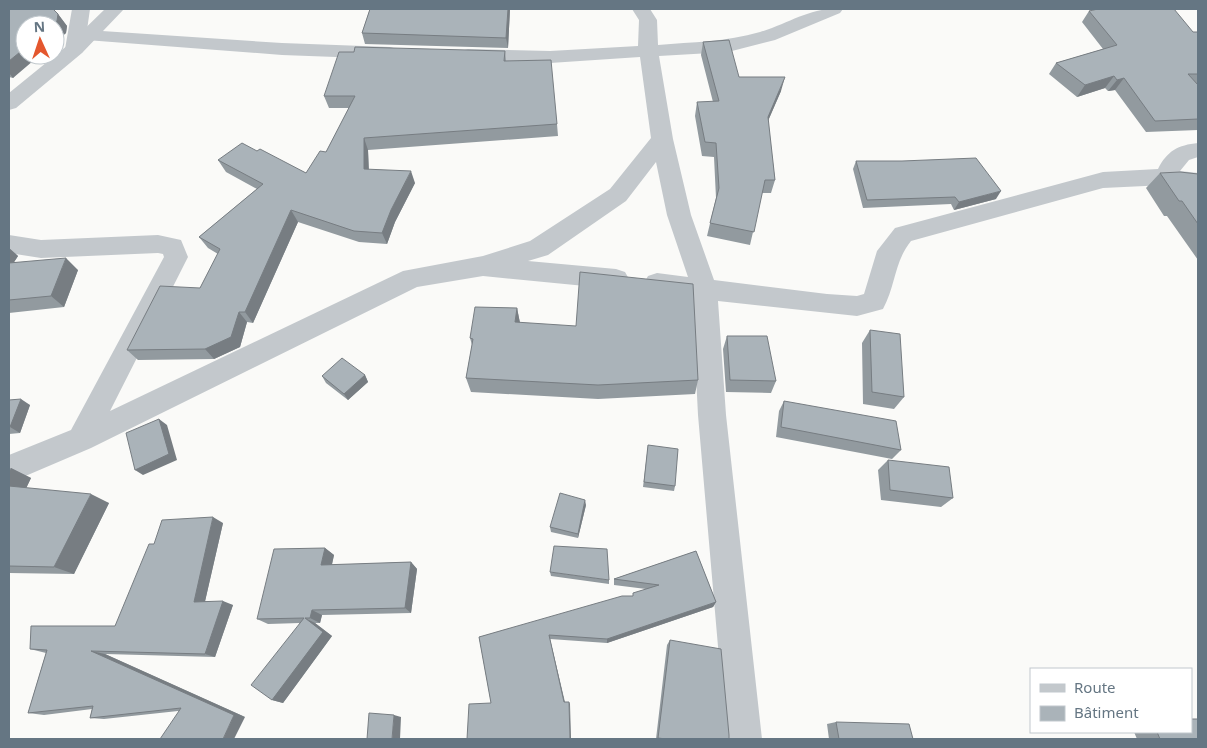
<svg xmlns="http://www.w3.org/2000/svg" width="1207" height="748" font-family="'Noto Sans',sans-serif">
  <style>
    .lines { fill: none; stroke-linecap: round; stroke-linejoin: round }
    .minor { fill: #c3c8cc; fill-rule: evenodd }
    .tertiary { fill: #c3c8cc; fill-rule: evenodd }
    .wall { fill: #929a9f }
    .shaded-wall { fill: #777d82 }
    .building { fill: #aab3b9; stroke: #777d82 }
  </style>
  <rect width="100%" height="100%" fill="#fafaf8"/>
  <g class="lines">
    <!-- minor -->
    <path class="minor" d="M72,9h18l-3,21 195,13 108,4 7,2 3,4 -3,4 -7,2 -108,-4 -196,-15 -4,13h-14l-3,-4z
      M632,9h18l7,11 1,25c34,-3 68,-3 102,-13 31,-9 49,-25 83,-23l-3,4 -65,27 -47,12 -69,4 14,83 18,76 23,65 113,14 30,2 7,-2 13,-43 18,-23 208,-56 55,-3c9,-18 20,-24 40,-26v14l-9,3 -9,11 18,2v16l-32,-4 -63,3 -192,53c-17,21 -15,44 -28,68l-26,7 -139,-15 8,114 36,324h-36l-28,-324 -6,-118 -44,-7 -4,-7 4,-7 9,-3 31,4 -21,-62 -11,-53 -30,39 -78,54 -20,6 88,8 9,3 4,7 -4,7 -9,3 -133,-13 -66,11 -326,161 -82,35v-28l62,-25 93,-173 -1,-3 -5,-1 -117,5 -32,-5v-18l32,5 117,-5 23,5 7,17 -78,154 293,-140 80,-15 47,-15 80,-52 41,-51 -11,-81 -90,6 -82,-2 -7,-2 -3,-4 3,-4 7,-2 82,2 88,-5 1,-26z"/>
    <!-- tertiary -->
    <path class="tertiary" d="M105,9h19l-42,44 -66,55 -7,2v-17l59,-48z"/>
  </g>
  <!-- wall -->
  <path class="wall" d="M9,9l49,5 9,12 -1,7 -11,9v-17l-42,53 -4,-1z
    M370,9h140l-2,39 -143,-4 -3,-11z
    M1089,11l104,21h5v98l-52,2 -31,-42 -7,1 -3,-3 -28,9 -28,-23 7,-11 47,-14 -21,-27z
    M703,42l36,35 42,14 -13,30 7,59 -4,13h-9l-12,52 -43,-9 9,-38 -2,-41 -12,-1 -7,-40 2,-14h16l-12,-47z
    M505,51l1,10 51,63 1,12 -190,14 1,20 46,13 -20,39 -8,22 -28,-2 -61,-20 -45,101 -6,-1 -7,25 -26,12 -76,1 -11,-10 73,-62 18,-34 -10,-6 -9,-11 58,-48 -31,-17 -8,-12 39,-9 49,22 20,-21 23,-44h-20l-5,-12z
    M856,161l140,38 -42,11 -3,-6 -88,4 -10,-39z
    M1160,173l38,1v86l-31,-44h-3l-18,-28z
    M9,248l9,8 -4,6 64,8 -14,37 -55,6z
    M517,308l3,15 178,57 -3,14 -97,5 -127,-7 -5,-14 6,-33 -2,-7z
    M870,330l34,67 -10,12 -31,-5 -1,-61z
    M727,336l49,45 -5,12 -45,-1 -3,-43z
    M365,375l3,7 -20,18 -22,-17 -4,-7z
    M9,400l21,5 -10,28 -11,1z
    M784,401l117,49 -9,9 -116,-22 3,-26z
    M648,445l27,41 -1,5 -31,-4z
    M888,460l65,38 -12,9 -60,-7 -3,-30z
    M11,468l20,10 -5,10 83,15 -35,71 -65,-1v-104z
    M586,505l-8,33 -27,-6 -1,-5z
    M223,523l-18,78 28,4 -18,52 -110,-3 140,63 -67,-6 -74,8 -14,-1 2,-9 -48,6 -16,-2 18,-60 -16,-4 85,-23 39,-82z
    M325,548l9,7 -2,10 79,-3 6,7 -6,44 -89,2 -2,8h-5l17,13 -49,67 -11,-3 28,-77 -32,1 -11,-5z
    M696,551l20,51 -3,5 -106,36 -57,-4 15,63 5,2 -79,-1 -12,-66 154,-41 13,-7 -32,-4v-6z
    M550,572l59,8v4l-58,-8z
    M670,640l59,99h-73l11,-94z
    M836,722l77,17h-84l-2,-15z
    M1134,732h57l7,7h-61z"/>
  <!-- shaded-wall -->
  <path class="shaded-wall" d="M508,9h2l-2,39 -2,-10z
    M58,14l9,12 -1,7 -11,9v-17h-3z
    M25,48v7h15l-27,23 -4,-5v-12z
    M1114,76l-9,12 -28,9 8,-12z
    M785,77l-4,14 -17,39 4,-13z
    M1124,78l-9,12 -7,1 9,-11z
    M364,138l4,12 1,31 -5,-12z
    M411,171l4,12 -20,39 -8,22 -5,-11 9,-23z
    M1001,191l-5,8 -42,11 5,-8z
    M291,210l7,12 -45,101 -8,-11z
    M9,248l9,8 -9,14z
    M66,258l12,12 -14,37 -13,-11z
    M517,308l3,15 -5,-1z
    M239,312l8,10 -7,25 -26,12 -9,-10z
    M365,375l3,7 -20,18 -4,-6z
    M21,399l9,6 -10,28 -10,-6z
    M159,419l8,6 10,35 -34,15 -8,-5z
    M11,468l20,10 -8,17 -14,-6v-16z
    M91,494l18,9 -35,71 -20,-7z
    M585,500l1,5 -8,33v-4z
    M213,517l10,6 -19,83 -10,-4z
    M325,548l9,7 -4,17 -9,-7z
    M411,562l6,7 -6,44 -6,-5z
    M223,601l10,4 -18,52 -10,-3z
    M716,602l-3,5 -106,36v-4z
    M312,610l10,5 -2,8 -10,-5z
    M305,618l10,5 17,13 -49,67 -11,-3z
    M549,635l1,4 15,65 -1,-2z
    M91,651l14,3 140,63 -11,22h-11l11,-24z
    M569,702l1,2 1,35h-1z
    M394,715l7,2 -1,22h-8z"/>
  <!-- building -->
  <path class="building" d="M9,9h44l5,5 -1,7 -5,4h-27v23l-16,13z
    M370,9h138l-2,29 -144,-5z
    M1098,9h76l19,23h5v42h-10l10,11v34l-43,2 -31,-43 -7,2 -3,-4 -29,9 -29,-22 61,-18 -28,-34z
    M729,40l10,37h46l-17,40 7,63h-10l-11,52 -44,-9 9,-35 -3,-45 -11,-1 -8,-40 22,-1 -16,-59z
    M355,47l150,4 -1,10 47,-1 6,64 -193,14v31l47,2 -20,39 -9,23 -28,-2 -63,-21 -46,102h-6l-8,25 -26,12 -78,1 33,-64 40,2 20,-39 -21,-12 64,-53 -45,-24 24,-17 15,8 3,-2 46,24 14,-22 6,1 29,-56h-31l15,-44h15z
    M976,158l25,33 -42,11 -4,-5 -88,3 -11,-39h46z
    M1180,172l18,2v50l-16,-23h-3l-19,-28z
    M66,258l-15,38 -42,4v-37z
    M580,272l113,12 5,96 -100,5 -132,-7 7,-39 -3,-1 5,-31 42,1 -2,14 61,4z
    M870,330l30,4 4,63 -32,-5z
    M727,336h40l9,45 -46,-1z
    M342,358l23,17 -21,19 -22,-18z
    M21,399l-11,28h-1v-27z
    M784,401l112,20 5,29 -120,-23z
    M159,419l10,35 -34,16 -9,-37z
    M648,445l30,4 -3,37 -31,-4z
    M888,460l61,7 4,31 -63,-8z
    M9,486l82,8 -37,73 -45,-1z
    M560,493l25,7 -7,34 -28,-7z
    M213,517l-19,85 29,-1 -18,53 -114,-3 143,64 -11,24h-63l21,-31 -91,10 3,-12 -65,7 19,-63 -17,-1 1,-23h84l34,-82h5l8,-24z
    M554,546l53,3 2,31 -59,-8z
    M325,548l-4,17 90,-3 -6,46 -93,2 -2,8h-5l18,14 -51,68 -21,-15 53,-67 -47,1 17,-70z
    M696,551l20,51 -109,37 -58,-4 15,67h5l1,37h-103l2,-35 22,-1 -12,-66 143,-41h11v-3l26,-8 -45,-6z
    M670,640l51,9 8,86v4h-63l-8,-1z
    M369,713l25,2 -2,24h-25z
    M1191,719h7v20h-38l-3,-7h34z
    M836,722l73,2 4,15h-74z"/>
  <!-- border -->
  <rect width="1207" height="748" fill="none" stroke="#657683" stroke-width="20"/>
  <!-- legend -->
  <rect x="1030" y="668" width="162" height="65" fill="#ffffff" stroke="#c1c8cd"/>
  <rect x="1040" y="684" width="25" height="8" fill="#c3c8cc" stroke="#c1c8cd"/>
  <text x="1074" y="693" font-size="15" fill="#657683">Route</text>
  <rect x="1040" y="706" width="25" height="15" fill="#aab3b9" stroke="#c1c8cd"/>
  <text x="1074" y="718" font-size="15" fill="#657683">Bâtiment</text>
  <!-- north arrow -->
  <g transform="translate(40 40) rotate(357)"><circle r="24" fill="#ffffff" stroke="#c1c8cd"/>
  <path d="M0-4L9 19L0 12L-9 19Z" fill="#e4572e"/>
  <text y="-8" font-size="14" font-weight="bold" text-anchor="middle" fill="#657683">N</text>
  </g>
</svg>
